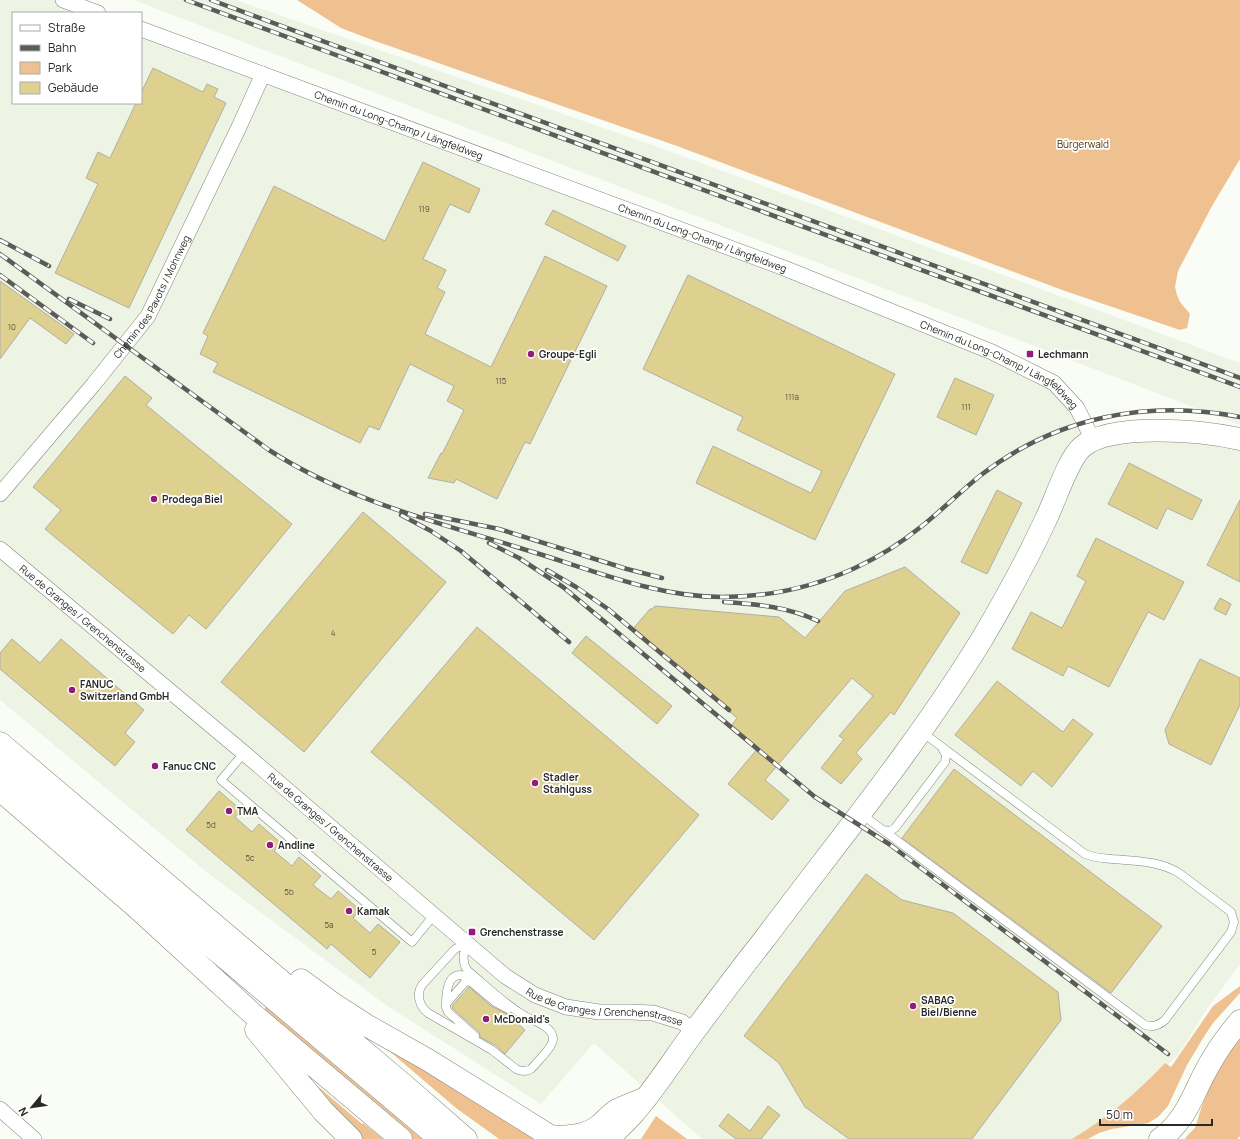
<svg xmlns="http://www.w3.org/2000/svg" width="1240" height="1139" font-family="Manrope,sans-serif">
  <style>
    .built { fill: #edf4e4 }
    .green { fill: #efc191 }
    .building { fill: #ded08f; stroke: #b0aea6 }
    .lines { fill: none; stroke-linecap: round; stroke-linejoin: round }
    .service-casing { stroke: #81857d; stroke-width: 9 }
    .minor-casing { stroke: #81857d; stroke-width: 16 }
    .secondary-casing { stroke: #81857d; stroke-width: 23 }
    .motorway-casing { stroke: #81857d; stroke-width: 23 }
    .service { stroke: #fff; stroke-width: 8 }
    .minor { stroke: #fff; stroke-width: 15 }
    .secondary { stroke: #fff; stroke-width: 22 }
    .motorway { stroke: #fff; stroke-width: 22 }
    .rail-casing { stroke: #5b5c58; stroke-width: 4.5 }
    .rail { stroke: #fff; stroke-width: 3; stroke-dasharray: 9; stroke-linecap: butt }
    .poi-dot { fill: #911c7b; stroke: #fff; stroke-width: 1.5 }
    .labels { text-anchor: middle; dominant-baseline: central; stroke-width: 3.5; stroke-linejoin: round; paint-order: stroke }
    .number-label { font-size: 8px; fill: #565441 }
    .street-label { font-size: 10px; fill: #292a27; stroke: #fff }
    .park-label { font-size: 10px; fill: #4f3008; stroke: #fff }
    .poi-label { font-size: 10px; font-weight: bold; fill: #292a27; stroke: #fff; text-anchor: start }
  </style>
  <rect width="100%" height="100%" fill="#f9fdf5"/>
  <!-- built -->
  <path class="built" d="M0,0h63l35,13h-85v90h128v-74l643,239 270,115 39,57 147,-1v525l-34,46 -28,45 -66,63 -39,21h-371l-108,-96 -53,61 -155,-99 -177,-131 -209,-174z
    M134,0h102l422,147 582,216v62z"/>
  <!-- green -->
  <path class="green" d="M297,0h943v159l-28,47 -34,65 -3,16 2,8 3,7 10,12 -3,14 -7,2 -115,-39 -388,-145 -302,-105 -34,-13z
    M1240,986v7l-27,30 -8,12 -18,30 -19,41 -10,11 -10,6 -36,6 -13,4 -11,6h-16c35,-21 65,-46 93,-76l6,4 42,-61z
    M266,1007l156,132h-11l-149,-127z
    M1240,1038v98l-3,3h-52c3,-6 11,-9 12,-17 8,-30 24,-59 43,-84z
    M381,1044l161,95h-43l-43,-31z
    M314,1083l48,41 1,-1 20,16h-20l-26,-27z
    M656,1116l31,23h-46z"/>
  <!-- building -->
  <path class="building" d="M153,68l50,24 4,-8 11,5 -4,8 12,6 -97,205 -74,-35 43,-89 -12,-6 12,-26 12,6 26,-55h5v-10z
    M423,162l57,27 -11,24 -19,-9 -27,55 23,11 -9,18 8,4 -20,42 66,33 54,-111 62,30 -77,158 -5,-2 -28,57 -41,-20 -2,4 -26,-5 13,-25 1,1 22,-44 -17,-9 7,-15 -44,-22 -31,66 -10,-4 -9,17 -147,-71 5,-9 -18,-9 8,-18 -5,-3 71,-147 111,55z
    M553,210l73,36 -8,15 -73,-37z
    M688,275l207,99 -80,166 -119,-57 17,-37 98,47 11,-22 -85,-41 6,-13 -100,-48z
    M0,281l74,53 -8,10 -36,-26 -30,41z
    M125,376l27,22 -6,7 146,119 -86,105 -17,-14 -16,19 -128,-105 16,-19 -28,-23z
    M955,378l39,17 -18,40 -39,-18z
    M1129,463l73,37 -10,20 -25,-12 -10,21 -49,-25z
    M997,490l25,13 -35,71 -26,-12z
    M1240,500v82l-33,-17z
    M363,512l83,70 -142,170 -83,-70z
    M1096,538l88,44 -20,38 -16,-8 -39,75 -41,-21 -5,10 -51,-27 19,-37 31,16 24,-47 -9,-5z
    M905,567l55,46 -66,102 -3,-3 -35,41 6,6 -21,25 -20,-16 23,-29 -5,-3 34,-40 -21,-18 -87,102 24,20 -17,20 -44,-36 30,-36 -27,-22 6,-8 -105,-88 18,-21h2l3,-3 124,11 26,21 40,-47z
    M1220,598l11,6 -5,11 -12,-6z
    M477,627l222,188 -105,125 -223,-188z
    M586,636l86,70 -15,18 -85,-71z
    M12,639l28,24 21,-24 83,71 -19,23 10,9 -20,24 -115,-97v-16z
    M1200,659l40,19v27l-29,60 -42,-21 -4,-14z
    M997,681l66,51 10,-13 20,15 -41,53 -19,-16 -12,15 -66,-51z
    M954,769l208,157 -51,67 -209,-155z
    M219,791l22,19 -6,7 17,15 7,-8 22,19 -7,8 18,15 7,-9 22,19 -8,9 18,14 7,-8 22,19 -7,8 17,15 8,-9 22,18 -30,36 -39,-34 -4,5 -141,-119z
    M866,874l36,26 51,13 105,79 3,28 -89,119h-123l-44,-32 -26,-44 -35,-27z
    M469,987l22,19 16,8 18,16 -20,24 -10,-9 -15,-8 -1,-5 -26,-23 -1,-3z
    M768,1106l12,9 -19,24h-25l-17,-13 9,-12 22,17z"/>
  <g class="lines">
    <!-- service casing -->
    <g class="service-casing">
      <path id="service" d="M244,753l-23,27 191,162 22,-27
        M860,813l285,212c8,2 13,1 20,-5l66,-88 3,-10 -3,-10 -52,-39c-20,-12 -43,-12 -67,-14 -9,-1 -18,-1 -27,-5l-163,-122
        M883,830l7,1 5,-3 50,-66 1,-7 -4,-7
        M467,943c-3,9 -6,17 0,27 17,14 34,31 53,43 9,7 33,12 33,26 0,8 -16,23 -22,30 -5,3 -9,3 -15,0l-24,-19 -64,-37c-9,-7 -12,-19 -6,-28l33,-36z
        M446,1005c0,-9 1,-30 14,-30 4,0 8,5 11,7
        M475,1036l-27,-24 -2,-5v-3l20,-23 5,1 24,20 13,7"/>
    </g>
    <!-- minor casing -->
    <g class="minor-casing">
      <g id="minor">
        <path d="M63,0l35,13"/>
        <path id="s1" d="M141,29l643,239 208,84 62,31 23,25 16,32"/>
        <path id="s2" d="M0,494l93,-109 55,-69 91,-189 24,-53"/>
        <path id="s3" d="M0,549l244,204 261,223 30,19 31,12 33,5h31l23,1 29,9 12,9"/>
        <path d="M0,1109l34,30"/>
      </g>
    </g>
    <!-- secondary casing -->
    <g class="secondary-casing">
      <path id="secondary" d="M608,1139c8,-8 17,-16 25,-25 22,-25 40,-54 60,-81 23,-31 46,-62 70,-92 75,-100 154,-196 219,-302 23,-39 45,-79 64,-120 9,-18 22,-60 36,-72 30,-25 121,-16 158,-8"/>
    </g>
    <!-- motorway casing -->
    <g class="motorway-casing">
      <path id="motorway" d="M0,743l405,343 61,53
        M0,768l440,371
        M0,790l136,117 119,109 146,123
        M301,980l34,25 31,20 62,35 127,79
        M256,1030l67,81 28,28
        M549,1136c17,2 38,0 51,-11 6,-5 10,-11 17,-15 9,-4 19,-8 29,-12
        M1160,1139c22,-15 31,-38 42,-61 10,-20 23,-40 38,-57"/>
    </g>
    <!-- service -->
    <use href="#service" class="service"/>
    <!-- minor -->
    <use href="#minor" class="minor"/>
    <!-- secondary -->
    <use href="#secondary" class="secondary"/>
    <!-- motorway -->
    <use href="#motorway" class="motorway"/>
    <!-- rail casing -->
    <g class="rail-casing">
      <path id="rail" d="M186,0l1054,387
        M211,0l1029,378
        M0,240l49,26
        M0,254l269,196c80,52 175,74 264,102 62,19 124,45 189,45 46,0 92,-10 133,-29 24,-11 46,-25 67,-42 20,-16 39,-35 59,-51 75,-58 167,-76 259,-58
        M0,275l93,68
        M69,299l41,20
        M425,514l74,15 128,40 35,9
        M401,515l30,16 30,20 108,91
        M489,543l30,15 44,29 252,210 74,47 279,210
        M547,570l29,17 32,22 121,101
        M724,602c33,2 64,5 94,19"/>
    </g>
    <!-- rail -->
    <use href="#rail" class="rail"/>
  </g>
  <!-- markers -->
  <g class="poi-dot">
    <circle cx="531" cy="354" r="4"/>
    <rect x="1026" y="350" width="8" height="8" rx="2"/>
    <circle cx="154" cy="499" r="4"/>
    <circle cx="72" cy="690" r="4"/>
    <circle cx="155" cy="766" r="4"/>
    <circle cx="535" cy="783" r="4"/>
    <circle cx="229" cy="811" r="4"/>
    <circle cx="270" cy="845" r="4"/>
    <circle cx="349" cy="911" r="4"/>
    <rect x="468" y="928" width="8" height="8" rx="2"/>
    <circle cx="913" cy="1006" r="4"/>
    <circle cx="486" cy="1019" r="4"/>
  </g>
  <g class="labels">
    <!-- number labels -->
    <g class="number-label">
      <text x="424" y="208">119</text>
      <text x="12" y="326">10</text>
      <text x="501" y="380">115</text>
      <text x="792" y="396">111a</text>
      <text x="966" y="406">111</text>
      <text x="333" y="632">4</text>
      <text x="211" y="824">5d</text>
      <text x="250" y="857">5c</text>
      <text x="289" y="891">5b</text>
      <text x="329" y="924">5a</text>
      <text x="374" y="951">5</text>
    </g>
    <!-- street labels -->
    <g class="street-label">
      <text stroke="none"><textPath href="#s1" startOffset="275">Chemin du Long-Champ / Längfeldweg</textPath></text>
      <text stroke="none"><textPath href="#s1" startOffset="599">Chemin du Long-Champ / Längfeldweg</textPath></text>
      <text stroke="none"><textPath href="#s2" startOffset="250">Chemin des Pavots / Mohnweg</textPath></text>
      <text stroke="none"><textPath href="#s1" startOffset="923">Chemin du Long-Champ / Längfeldweg</textPath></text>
      <text stroke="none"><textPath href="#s3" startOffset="108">Rue de Granges / Grenchenstrasse</textPath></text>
      <text stroke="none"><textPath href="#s3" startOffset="432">Rue de Granges / Grenchenstrasse</textPath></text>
      <text stroke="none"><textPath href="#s3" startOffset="768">Rue de Granges / Grenchenstrasse</textPath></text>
    </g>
    <!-- park labels -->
    <g class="park-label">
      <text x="1083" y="144">Bürgerwald</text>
    </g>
    <!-- poi labels -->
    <g class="poi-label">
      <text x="539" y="354">Groupe-Egli</text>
      <text x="1038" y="354">Lechmann</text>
      <text x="162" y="499">Prodega Biel</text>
      <text x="80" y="684">FANUC<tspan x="80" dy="12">Switzerland GmbH</tspan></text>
      <text x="163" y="766">Fanuc CNC</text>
      <text x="543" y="777">Stadler<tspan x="543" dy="12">Stahlguss</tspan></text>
      <text x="237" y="811">TMA</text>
      <text x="278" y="845">Andline</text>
      <text x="357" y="911">Kamak</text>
      <text x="480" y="932">Grenchenstrasse</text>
      <text x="921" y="1000">SABAG<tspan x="921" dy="12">Biel/Bienne</tspan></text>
      <text x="494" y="1019">McDonald's</text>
    </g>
  </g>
  <!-- legend -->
  <rect x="12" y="12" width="130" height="92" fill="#ffffff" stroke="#a9aaa9"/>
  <rect x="20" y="25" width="20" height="6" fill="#ffffff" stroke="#a9aaa9"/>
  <text x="48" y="32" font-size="12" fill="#292a27">Straße</text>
  <rect x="20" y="45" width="20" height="6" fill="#5b5c58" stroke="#a9aaa9"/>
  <text x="48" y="52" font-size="12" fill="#292a27">Bahn</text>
  <rect x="20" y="62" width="20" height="12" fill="#efc191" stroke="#a9aaa9"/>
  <text x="48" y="72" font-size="12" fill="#292a27">Park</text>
  <rect x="20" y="82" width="20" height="12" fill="#ded08f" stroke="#a9aaa9"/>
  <text x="48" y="92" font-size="12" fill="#292a27">Gebäude</text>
  <!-- north arrow -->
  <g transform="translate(32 1107) rotate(241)" stroke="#ffffff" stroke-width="3" paint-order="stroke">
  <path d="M0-3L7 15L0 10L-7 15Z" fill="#292a27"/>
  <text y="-6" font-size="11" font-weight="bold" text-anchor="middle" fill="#292a27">N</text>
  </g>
  <!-- scale -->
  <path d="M1100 1119v6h112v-6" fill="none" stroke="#292a27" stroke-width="2"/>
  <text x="1106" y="1119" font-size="12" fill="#292a27" stroke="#ffffff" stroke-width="3" paint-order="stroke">50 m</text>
</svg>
